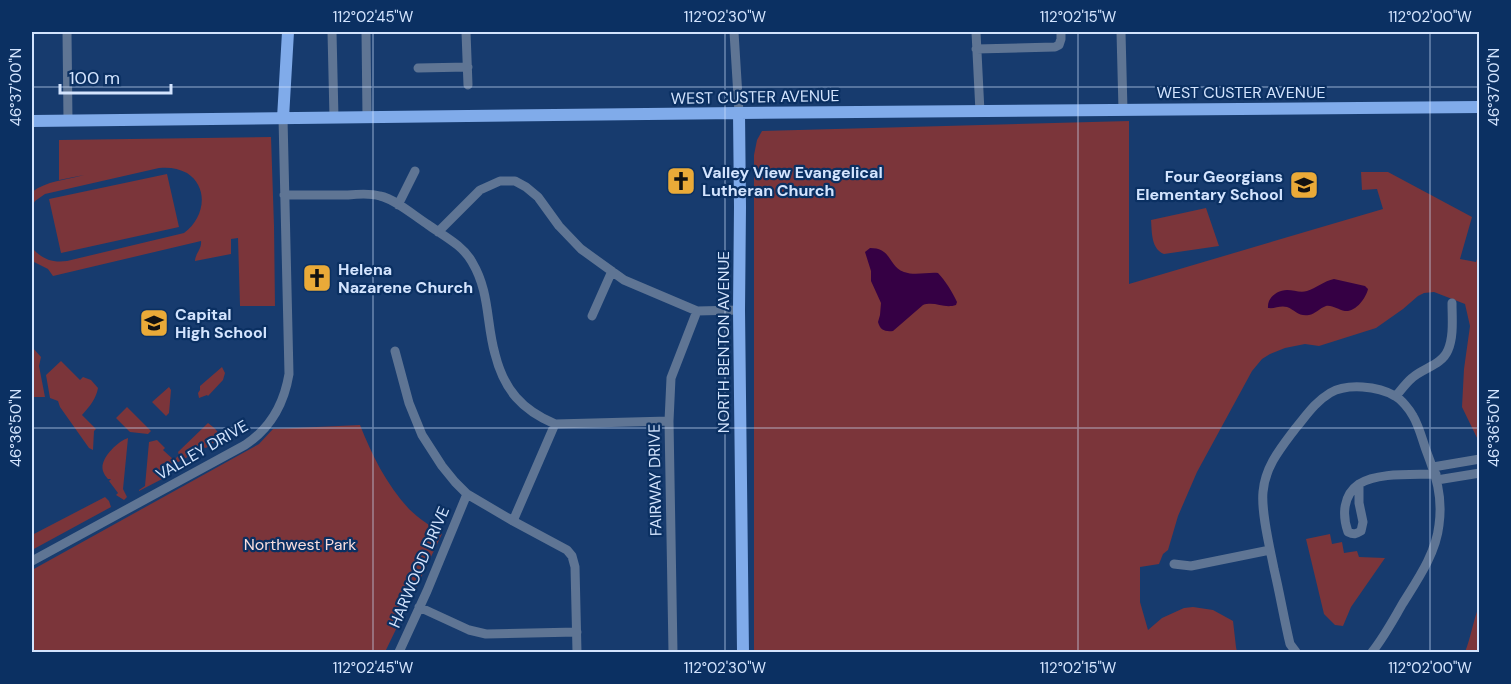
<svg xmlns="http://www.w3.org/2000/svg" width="1511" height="684" font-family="'DM Sans',sans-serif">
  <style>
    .green { fill: #7b353a }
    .water { fill: #350044 }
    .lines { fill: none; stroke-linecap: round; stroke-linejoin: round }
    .minor { stroke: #5f7594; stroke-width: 9 }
    .major { stroke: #80abea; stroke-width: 12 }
    .ticks { fill: none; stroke: #d3e4fe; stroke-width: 1.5; stroke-opacity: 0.45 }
    .labels { text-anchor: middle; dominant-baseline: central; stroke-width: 4.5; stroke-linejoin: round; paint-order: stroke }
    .street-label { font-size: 16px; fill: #d3e4fe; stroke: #0b3062 }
    .poi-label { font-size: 16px; font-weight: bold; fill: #d3e4fe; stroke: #0b3062; text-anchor: start }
    .park-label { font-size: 16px; fill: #f8dddd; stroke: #0b3062 }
    .neatline { fill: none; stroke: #d3e4fe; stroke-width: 2 }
    .ticks-label { font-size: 15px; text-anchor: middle; fill: #d3e4fe }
  </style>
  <rect width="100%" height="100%" fill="#173b6e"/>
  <!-- green -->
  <path class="green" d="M1129,121v163l254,-75 -6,-20 -15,1 -1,-18h27l84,45 -12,42 16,3 3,-9v189l-17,-35 2,-38 6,-43 -5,-22 -31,-12 -10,1 -6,3 -15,13 -27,19 -57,18 -14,-2 -20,4 -15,6 -8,5 -10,12 -55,101 -19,44 -10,34 -5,4 -4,10 -19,3v35l8,28 14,-12 22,-10 9,-1 20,3 20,11 3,26 1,5h-483v-497l3,-15 5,-9z
    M271,137l3,89 1,80h-35l-2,-68 -7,1v15l-36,7c0,-7 7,-12 6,-20l-148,35 -5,-7 -16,-8v-13c10,11 20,15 35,13l117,-28c20,-14 26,-45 3,-60 -9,-5 -18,-6 -28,-5l-114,26 -10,7 -3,5v-14c14,-11 34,-12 52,-17l-25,5v-40z
    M167,174l12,53 -118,26 -12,-54z
    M1206,208l13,38 -55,8c-13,-5 -12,-22 -13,-34z
    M32,347l9,10 -2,9 6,31h-13z
    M61,361l19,19 3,-3 8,3 7,8c-2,11 -8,18 -16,27l14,14 -2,2 -1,19 -4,-2 -29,-41 -2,-6 -8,-3 -4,-23z
    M222,367l3,6 -2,7 -15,16 -1,-1 -8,3 -1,-5 2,-3v-4z
    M169,387l2,3 -2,23 -3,3 -14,-14z
    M127,407l24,24 -3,3 -18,-2 -14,-14z
    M208,423c15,11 14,15 -2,25l-4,-1 -1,3 -34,18 -3,10 -25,13v-1l6,-4 4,-44 8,-2 8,8 -2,2 11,10 5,-5 -1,-3z
    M360,425c12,30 26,59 49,84 10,10 22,17 33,25l-57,118h-353v-82l227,-126 14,-15z
    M128,438l-5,51 4,8 -3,3 -8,-5 2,-2 -9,-12 2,-2h-3c-2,-2 -4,-5 -5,-8 -4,-12 15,-30 25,-33z
    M105,497l4,4 2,6 -79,43v-15z
    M1330,534l2,10 10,-2 2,11 13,-2 2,6 26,1 -34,49 -8,19 -8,-1 -11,-11 -18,-75z
    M1479,606v46h-14c6,-15 8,-31 14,-46z"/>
  <!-- water -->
  <path class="water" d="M870,248c22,0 18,18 34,24 11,4 23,0 34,1 7,7 15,20 19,29l-1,3c-12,4 -21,-4 -33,0l-30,26c-8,1 -13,-1 -15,-9l2,-7 1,-12 -10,-22v-10l-6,-19z
    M1334,279l31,7 3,3c-2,9 -12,23 -23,22 -7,-1 -12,-6 -19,-5 -6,2 -11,8 -17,9 -10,2 -14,-5 -22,-8 -7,-2 -12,2 -19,1 -1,-10 9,-18 19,-18 7,0 13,3 20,1 9,-3 17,-10 27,-12z"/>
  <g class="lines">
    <!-- minor -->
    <path class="minor" d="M67,32l1,89
      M332,32l2,86
      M366,32l1,85
      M466,32l2,53
      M734,32l5,81
      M976,32l4,80
      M1121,32l2,78
      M976,49l79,-2 4,-2 2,-6v-7
      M418,68l50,-1
      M284,195c21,0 43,0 64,0 10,-1 22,-2 32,1 15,3 33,19 47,28 15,11 36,21 45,38 18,30 14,60 23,92 9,36 27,56 60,70l114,-3
      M398,205l17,-34
      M438,232l42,-42 20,-9h15l11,6 12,10 21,29 22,23 43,31 73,31 42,-1
      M592,316l20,-45
      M395,351l14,52 13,32 20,31 13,16 12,12 46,27 54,29 5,6 3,11 2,85
      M1396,396c5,-6 10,-13 16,-18 11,-10 30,-13 36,-28 6,-14 4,-32 4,-47
      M1433,467l47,-8
      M1437,480l43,-7
      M1359,484v19l4,19 -2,9c-5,3 -7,4 -13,1 -6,-17 -5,-37 11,-48z
      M1359,484c19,-12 54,-9 77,-10
      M513,521l42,-97
      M32,561l213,-116c26,-17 39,-41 44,-71l-6,-256
      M1174,564l17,2 79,-16
      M419,607l50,23 17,4 91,-2
      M399,652l28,-61 40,-97
      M673,652l-4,-231 2,-43 26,-67
      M1296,652l-6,-8c-6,-25 -10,-50 -16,-75 -4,-21 -13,-56 -11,-77 2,-25 17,-43 32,-63 11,-13 20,-27 35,-36 17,-10 48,-7 65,3 6,3 15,14 18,20 6,10 9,23 13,34 10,26 17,46 13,75 -3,28 -21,54 -36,78 -10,17 -19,34 -31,49"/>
    <!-- major -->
    <path class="major" d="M739,113l1,94 -1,103 4,342
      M283,118l5,-86
      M32,121l707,-8 741,-6"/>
  </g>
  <!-- ticks -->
  <path class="ticks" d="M373,32v620M725,32v620M1078,32v620M1430,32v620M32,87h1448M32,428h1448"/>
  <!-- icons -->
  <defs>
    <g id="church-square" transform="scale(1.5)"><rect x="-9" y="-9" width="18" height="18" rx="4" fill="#eaaa38" stroke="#0b3062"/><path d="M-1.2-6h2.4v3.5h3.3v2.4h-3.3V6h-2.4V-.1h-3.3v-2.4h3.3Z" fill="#111"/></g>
    <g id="school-square" transform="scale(1.5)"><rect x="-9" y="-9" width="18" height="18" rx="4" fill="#eaaa38" stroke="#0b3062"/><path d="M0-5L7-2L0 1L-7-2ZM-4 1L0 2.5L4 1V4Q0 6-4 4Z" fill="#111"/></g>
  </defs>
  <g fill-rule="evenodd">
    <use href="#church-square" x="681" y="181"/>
    <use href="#school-square" x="1304" y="185"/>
    <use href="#church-square" x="317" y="278"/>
    <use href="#school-square" x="154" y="323"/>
  </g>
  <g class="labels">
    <!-- street labels -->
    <g class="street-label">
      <text x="1241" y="92">WEST CUSTER AVENUE</text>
      <text transform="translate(755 97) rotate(-1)">WEST CUSTER AVENUE</text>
      <text transform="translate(723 342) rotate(-90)">NORTH BENTON AVENUE</text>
      <text transform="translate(202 450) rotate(-30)">VALLEY DRIVE</text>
      <text transform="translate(655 480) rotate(-91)">FAIRWAY DRIVE</text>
      <text transform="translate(419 567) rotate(-67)">HARWOOD DRIVE</text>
    </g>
    <!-- poi labels -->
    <g class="poi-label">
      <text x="702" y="172">Valley View Evangelical<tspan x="702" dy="18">Lutheran Church</tspan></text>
      <text x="1283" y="176" text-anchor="end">Four Georgians<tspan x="1283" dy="18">Elementary School</tspan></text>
      <text x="338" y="269">Helena<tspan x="338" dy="18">Nazarene Church</tspan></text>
      <text x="175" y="314">Capital<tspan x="175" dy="18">High School</tspan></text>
    </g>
    <!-- park labels -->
    <g class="park-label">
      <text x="300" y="544">Northwest Park</text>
    </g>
  </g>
  <!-- border -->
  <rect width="1511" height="684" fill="none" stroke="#0b3062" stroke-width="66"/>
  <!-- scale -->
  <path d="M60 84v9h111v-9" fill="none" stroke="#d3e4fe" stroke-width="3"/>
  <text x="69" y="84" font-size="18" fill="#d3e4fe" stroke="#0b3062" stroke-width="4.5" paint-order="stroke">100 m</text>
  <rect x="33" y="33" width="1445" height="618" class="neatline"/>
  <g class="ticks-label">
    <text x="373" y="22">112°02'45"W</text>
    <text x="725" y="22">112°02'30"W</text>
    <text x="1078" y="22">112°02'15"W</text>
    <text x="1430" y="22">112°02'00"W</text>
    <text transform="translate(16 87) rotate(-90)" y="5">46°37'00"N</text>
    <text transform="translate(1494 87) rotate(-90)" y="5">46°37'00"N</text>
    <text transform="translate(16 428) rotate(-90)" y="5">46°36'50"N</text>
    <text transform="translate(1494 428) rotate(-90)" y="5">46°36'50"N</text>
    <text x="373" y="673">112°02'45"W</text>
    <text x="725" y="673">112°02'30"W</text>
    <text x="1078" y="673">112°02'15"W</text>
    <text x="1430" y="673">112°02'00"W</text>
  </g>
</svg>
